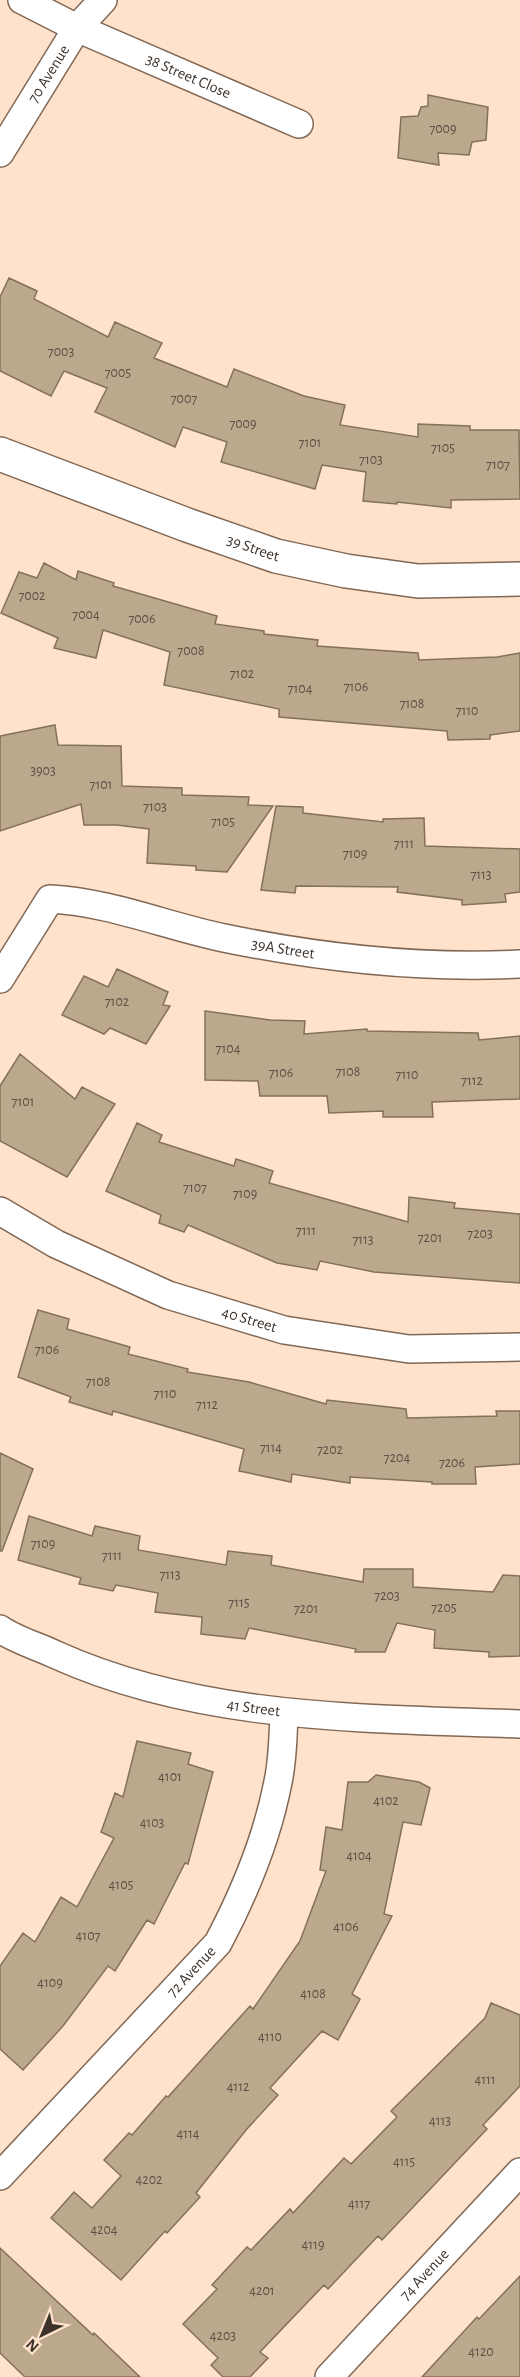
<svg xmlns="http://www.w3.org/2000/svg" width="520" height="2377" font-family="'Alegreya Sans',sans-serif">
  <style>
    .building { fill: #bba88d; stroke: #837158; stroke-width: 1.5 }
    .lines { fill: none; stroke-linecap: round; stroke-linejoin: round }
    .street-casing { stroke: #816855; stroke-width: 30 }
    .secondary-casing { stroke: #816855; stroke-width: 36 }
    .street { stroke: #fff; stroke-width: 27 }
    .secondary { stroke: #fff; stroke-width: 33 }
    .labels { text-anchor: middle; dominant-baseline: central; stroke-width: 4.5; stroke-linejoin: round; paint-order: stroke }
    .number-label { font-size: 14px; fill: #5d5044 }
    .street-label { font-size: 16px; fill: #3e332b; stroke: #ffe2cc }
  </style>
  <rect width="100%" height="100%" fill="#ffe2cc"/>
  <!-- building -->
  <path class="building" d="M428,95l60,12 -2,33 -14,2 -3,13 -31,-2 1,12 -41,-7 3,-41 17,-1 3,-9 7,-1z
    M9,278l28,13 -3,8 74,38 7,-15 47,21 -8,15 73,29 7,-18 70,27 41,9 -5,20 78,12v-13l52,2v4h49l1,69 -69,1v8l-54,-6v2l-34,-3 3,-29 -44,-7 -7,24 -94,-27 6,-20 -44,-15 -8,20 -80,-35 12,-24 -43,-17 -13,25 -51,-25v-74z
    M44,563l32,17 2,-9 36,12 -1,3 104,30 -2,8 49,7v3l54,6 -1,6 101,7 1,7 78,-3 23,-4v78l-30,4v4l-42,1 -1,-9 -168,-14v-8l-115,-24 6,-33 -67,-22 -7,28 -42,-10 4,-10 -57,-25 18,-41 18,6z
    M55,725l3,20 63,1 1,40 60,2v7l67,2 -1,8 25,1 -46,66 -31,-2v-4l-49,-3 2,-34 -32,-4h-33l-3,-21 -81,27v-95z
    M276,806l27,1v6l80,9v-3l41,-1 1,28 95,3v43l-15,2 1,8 -44,3v-5l-65,-8 1,-5 -102,-1 -1,7 -34,-3z
    M117,969l51,23 -5,13 7,1 -24,38 -36,-16 -6,6 -42,-19 22,-39 24,11z
    M205,1011l65,9 35,1 -1,13 63,-5v2l111,2 1,7 41,-4v63l-88,3 1,15h-50v-6l-54,2 -2,-17h-67l-2,-15 -53,-1z
    M20,1054l55,45 7,-12 33,17 -48,73 -67,-36v-55z
    M137,1123l25,12 -3,7 75,24 2,-7 37,12 -4,12 139,39 1,-25 46,6 -1,5 66,6v69l-146,-11 -54,-11 -3,9 -40,-7 -89,-38 -4,7 -25,-9 2,-8 -55,-24z
    M38,1310l31,9 -2,10 63,18 -2,7 60,15 -1,3 62,10 77,22 1,-4 79,9 1,9 90,-2 -1,-5h24v53l-45,3 1,17h-44v-2l-82,-5v6l-58,-9 -1,8 -52,-11 5,-22 -131,-38 -1,4 -43,-13 2,-5 -53,-20z
    M0,1453l33,16 -31,82h-2z
    M29,1516l63,20 3,-10 45,10 -2,14 88,15 2,-14 44,5 -1,9 92,17 1,-13h49v18l80,5 10,-17 17,1v80l-31,1v-5l-55,-4 1,-18 -38,-7 -12,29h-30l1,-3 -107,-21 -4,11 -44,-5 1,-17 -47,-5 3,-19 -42,-8 -3,6 -34,-7 2,-6 -63,-18z
    M137,1741l54,12 -3,11 25,8 -25,92 -3,-1 -31,61 -7,-4 -32,51 -7,-5 -45,60 -40,44 -23,-21v-83l23,-33 12,9 26,-45 16,10 37,-69 -13,-6 14,-39 8,4z
    M376,1775l43,7 11,6 -9,37 -18,-3 -19,92 8,2 -40,78 8,5 -22,41 -16,-9 -52,57 8,7 -32,35 -50,63 4,4 -33,36 -2,-2 -44,49 -70,-62 23,-26 18,16 29,-32 -17,-16 25,-27 3,2 34,-39 2,1 82,-91 3,3 47,-68 26,-70 -6,-1 6,-43 16,3 6,-48h20z
    M491,2003l29,12v71l-37,39 4,4 -105,111 -4,-4 -50,53 -4,-4 -64,67 8,6 -18,19h-27l-12,-12 7,-7 -35,-34 34,-35 -5,-4 35,-38 4,3 39,-41 3,4 51,-55 7,6 46,-47 -6,-6 94,-93z
    M0,2248l93,87 1,-2 46,44h-115l-25,-24z
    M520,2276v101h-98l55,-60 2,2z"/>
  <g class="lines">
    <!-- street casing -->
    <g class="street-casing">
      <g id="street">
        <path id="s1" d="M22,0l55,28 222,96"/>
        <path id="s2" d="M0,153l77,-125 26,-28"/>
        <path id="s3" d="M0,979l50,-80c60,3 116,27 174,39 97,20 197,31 296,26"/>
        <path id="s4" d="M0,1211l56,33 112,51 116,35 125,19 111,-2"/>
        <path id="s5" d="M0,1629c16,11 37,17 54,25 145,66 309,64 466,70"/>
        <path id="s6" d="M0,2176l218,-233c27,-51 49,-104 60,-161 5,-23 5,-46 6,-69"/>
        <path id="s7" d="M329,2377l191,-205"/>
      </g>
    </g>
    <!-- secondary casing -->
    <g class="secondary-casing">
      <g id="secondary">
        <path id="s8" d="M0,454l187,71 89,31 70,15 72,10 102,-2"/>
      </g>
    </g>
    <!-- street -->
    <use href="#street" class="street"/>
    <!-- secondary -->
    <use href="#secondary" class="secondary"/>
  </g>
  <g class="labels">
    <!-- number labels -->
    <g class="number-label">
      <text x="443" y="129">7009</text>
      <text x="61" y="352">7003</text>
      <text x="118" y="373">7005</text>
      <text x="184" y="399">7007</text>
      <text x="243" y="424">7009</text>
      <text x="310" y="443">7101</text>
      <text x="443" y="448">7105</text>
      <text x="371" y="460">7103</text>
      <text x="498" y="465">7107</text>
      <text x="32" y="596">7002</text>
      <text x="86" y="615">7004</text>
      <text x="142" y="619">7006</text>
      <text x="191" y="651">7008</text>
      <text x="242" y="674">7102</text>
      <text x="356" y="687">7106</text>
      <text x="300" y="689">7104</text>
      <text x="412" y="704">7108</text>
      <text x="467" y="711">7110</text>
      <text x="43" y="771">3903</text>
      <text x="101" y="785">7101</text>
      <text x="155" y="807">7103</text>
      <text x="223" y="822">7105</text>
      <text x="404" y="844">7111</text>
      <text x="355" y="854">7109</text>
      <text x="481" y="875">7113</text>
      <text x="117" y="1002">7102</text>
      <text x="228" y="1049">7104</text>
      <text x="348" y="1072">7108</text>
      <text x="281" y="1073">7106</text>
      <text x="407" y="1075">7110</text>
      <text x="472" y="1081">7112</text>
      <text x="23" y="1102">7101</text>
      <text x="195" y="1188">7107</text>
      <text x="245" y="1194">7109</text>
      <text x="306" y="1231">7111</text>
      <text x="480" y="1234">7203</text>
      <text x="430" y="1238">7201</text>
      <text x="363" y="1240">7113</text>
      <text x="47" y="1350">7106</text>
      <text x="98" y="1382">7108</text>
      <text x="165" y="1394">7110</text>
      <text x="207" y="1405">7112</text>
      <text x="271" y="1448">7114</text>
      <text x="330" y="1450">7202</text>
      <text x="397" y="1458">7204</text>
      <text x="452" y="1463">7206</text>
      <text x="43" y="1544">7109</text>
      <text x="112" y="1556">7111</text>
      <text x="170" y="1575">7113</text>
      <text x="387" y="1596">7203</text>
      <text x="239" y="1603">7115</text>
      <text x="444" y="1608">7205</text>
      <text x="306" y="1609">7201</text>
      <text x="170" y="1777">4101</text>
      <text x="386" y="1801">4102</text>
      <text x="152" y="1823">4103</text>
      <text x="359" y="1856">4104</text>
      <text x="121" y="1885">4105</text>
      <text x="346" y="1927">4106</text>
      <text x="88" y="1936">4107</text>
      <text x="50" y="1983">4109</text>
      <text x="313" y="1994">4108</text>
      <text x="270" y="2037">4110</text>
      <text x="485" y="2080">4111</text>
      <text x="238" y="2087">4112</text>
      <text x="440" y="2121">4113</text>
      <text x="188" y="2134">4114</text>
      <text x="404" y="2162">4115</text>
      <text x="149" y="2180">4202</text>
      <text x="359" y="2204">4117</text>
      <text x="104" y="2230">4204</text>
      <text x="313" y="2245">4119</text>
      <text x="262" y="2291">4201</text>
      <text x="223" y="2336">4203</text>
      <text x="481" y="2352">4120</text>
    </g>
    <!-- street labels -->
    <g class="street-label">
      <text stroke="none"><textPath href="#s2" startOffset="93">70 Avenue</textPath></text>
      <text stroke="none"><textPath href="#s1" startOffset="183">38 Street Close</textPath></text>
      <text stroke="none"><textPath href="#s8" startOffset="270">39 Street</textPath></text>
      <text stroke="none"><textPath href="#s3" startOffset="333">39A Street</textPath></text>
      <text stroke="none"><textPath href="#s4" startOffset="273">40 Street</textPath></text>
      <text stroke="none"><textPath href="#s5" startOffset="267">41 Street</textPath></text>
      <text stroke="none"><textPath href="#s6" startOffset="280">72 Avenue</textPath></text>
      <text stroke="none"><textPath href="#s7" startOffset="140">74 Avenue</textPath></text>
    </g>
  </g>
  <!-- north arrow -->
  <g transform="translate(42 2335) rotate(223)" stroke="#ffe2cc" stroke-width="4.5" paint-order="stroke">
  <path d="M0-4.5L10 22L0 15L-10 22Z" fill="#3e332b"/>
  <text y="-9" font-size="16" font-weight="bold" text-anchor="middle" fill="#3e332b">N</text>
  </g>
</svg>
